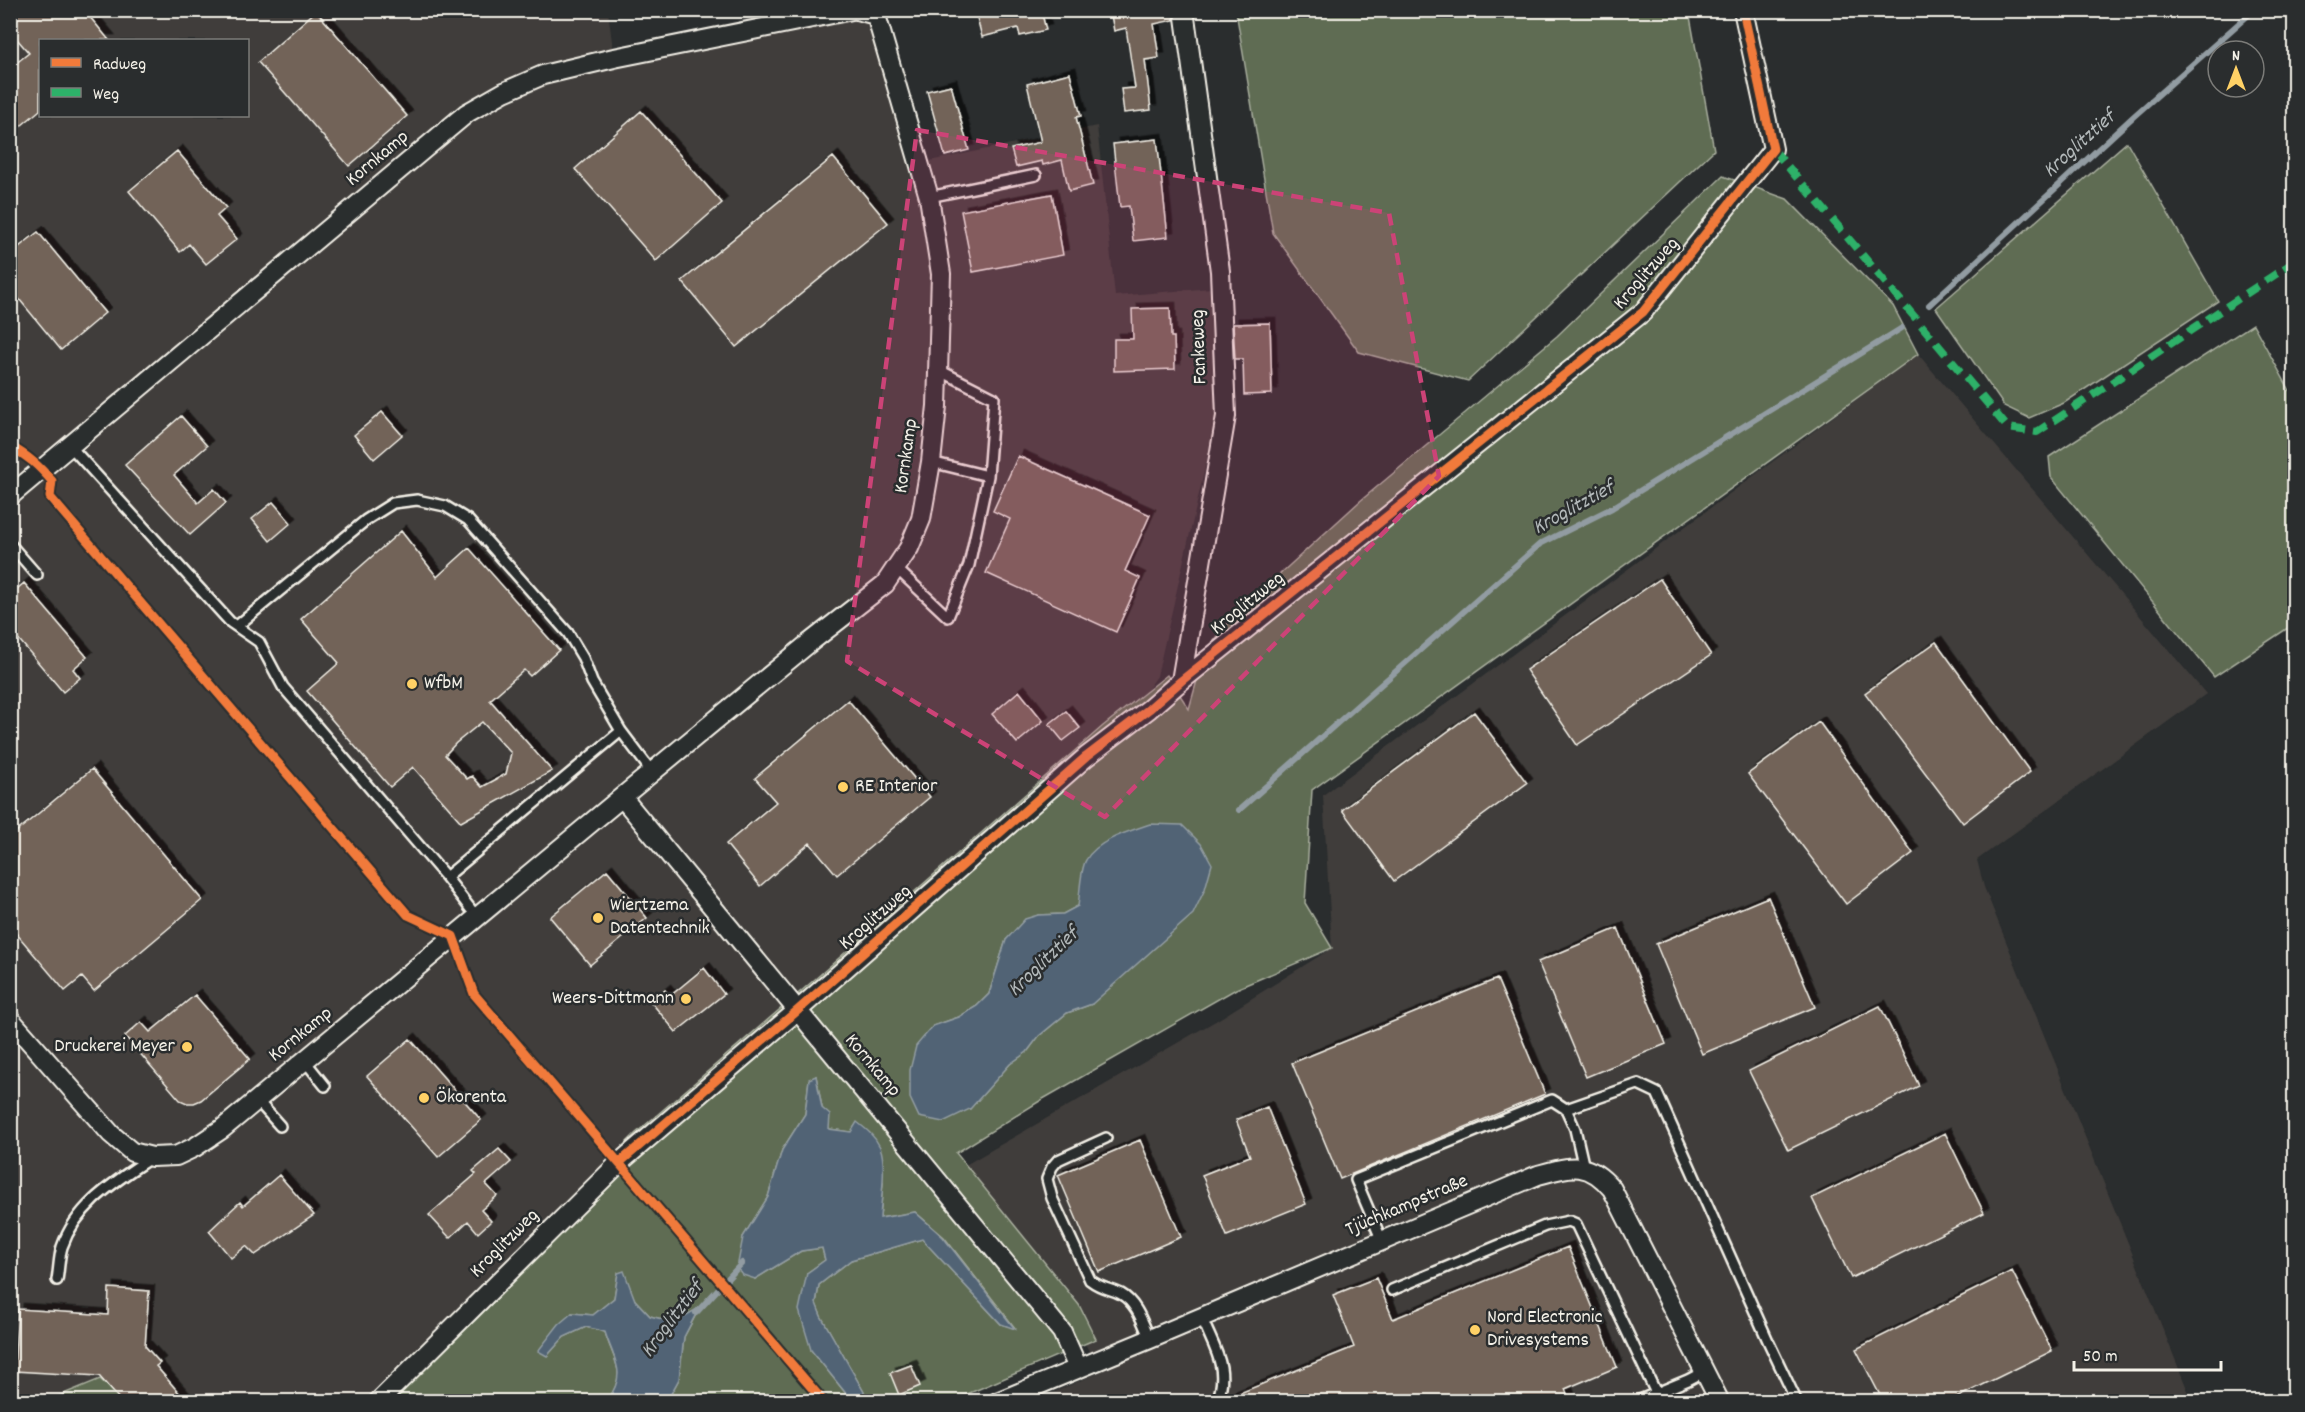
<svg xmlns="http://www.w3.org/2000/svg" width="2305" height="1412" font-family="Dekko,sans-serif">
  <style>
    .built { fill: #403d3b; fill-rule: evenodd }
    .green { fill: #5e6c53; stroke: #a9ae9e; stroke-width: 1.5; fill-rule: evenodd }
    .water { fill: #516474; stroke: #929ca2; stroke-width: 1.5 }
    .lines { fill: none; stroke-linecap: round; stroke-linejoin: round }
    .stream { stroke: #929ca2; stroke-width: 6 }
    .building { fill: #726359; stroke: #f4f1e8; stroke-width: 1.5; fill-rule: evenodd; filter: url(#shadow) }
    .service-casing { stroke: #f4f1e8; stroke-width: 14 }
    .minor-casing { stroke: #f4f1e8; stroke-width: 22 }
    .service { stroke: #2a2d2e; stroke-width: 9 }
    .minor { stroke: #2a2d2e; stroke-width: 18 }
    .quiet { stroke: #2db169; stroke-width: 8; stroke-dasharray: 15 8; stroke-linecap: butt }
    .cycleway-casing { stroke: #2a2d2e; stroke-width: 13 }
    .cycleway { stroke: #f17a3a; stroke-width: 9 }
    .marked { fill: #cc4377; fill-opacity: 0.2; stroke: #cc4377; stroke-width: 4.5; stroke-dasharray: 12 8; stroke-linejoin: round }
    .poi-dot { fill: #ffd166; stroke: #2a2d2e; stroke-width: 2 }
    .labels { text-anchor: middle; dominant-baseline: central; stroke-width: 5; stroke-linejoin: round; paint-order: stroke }
    .street-label { font-size: 20px; fill: #f4f1e8; stroke: #2a2d2e }
    .poi-label { font-size: 20px; fill: #f4f1e8; stroke: #2a2d2e; text-anchor: start }
    .water-label { font-size: 21px; font-style: italic; fill: #b3b9ba; stroke: #2a2d2e }
  </style>
  <defs>
    <filter id="shadow"><feDropShadow dx="5.5" dy="-5.5" stdDeviation="0" flood-color="#0009"/></filter>
  </defs>
  <rect width="100%" height="100%" fill="#2a2d2e"/>
  <filter id="ink" filterUnits="userSpaceOnUse"><feTurbulence type="fractalNoise" baseFrequency=".0167" numOctaves="2"/><feDisplacementMap in="SourceGraphic" scale="12" xChannelSelector="R" yChannelSelector="G"/><feConvolveMatrix kernelMatrix="1 2 1 2 8 2 1 2 1" color-interpolation-filters="sRGB"/></filter>
  <g filter="url(#ink)">
    <!-- built -->
    <path class="built" d="M10,11h598l6,46 262,-42 44,148 177,-37 18,170 97,-8 5,128 -60,260 -24,35 -755,690 -363,1 -4,-7zM40,40h208v76h-208z
      M1918,354l288,340 -229,166 7,27 208,514h-1158l66,-29 -19,-36 -133,-161 271,-156 113,-71 -9,-153z"/>
    <!-- green -->
    <path class="green" d="M1236,11h453l25,139 -246,231 -109,-29 -86,-119z
      M2127,142l91,159 -154,102 -35,15 -25,-12 -68,-98z
      M1723,176l64,23 106,107 25,48 -606,436 -7,113 27,45 -96,41 -193,110 -87,54 123,152 17,34 -145,62h-82l-48,-85 -5,-12 3,-19 32,-25 71,-21 79,85 14,4 -71,-91 -29,-25 -35,6 3,-36 -26,-59 -6,9 -22,-3 -7,-21 -6,-32 -7,4 -4,34 -23,36 -14,47 -25,40 12,42 46,-28 21,-3 3,12 -18,13 4,77 41,51h-185l12,-22 5,-42 15,-28 -25,13 -24,-6 -15,-16 -17,-27 -4,25 -21,17 -21,-2 -25,43 17,-19 22,-10 19,5c8,29 24,40 2,69l-243,1 272,-269 178,-153 289,-254 64,-51 22,34 16,-57 30,-37 124,-113 198,-166zM1078,906l14,98 -25,9 -28,23 -12,16 -17,12 -40,45 -37,-83 26,-9 18,-11 12,-12 17,-54 32,-25 25,-1z
      M2253,324l41,74v226l-80,53 -163,-200 -2,-20z
      M100,1379l24,22 -80,1z"/>
    <!-- water -->
    <path class="water" d="M1150,824l32,1 19,19 11,20 -7,25 -12,25 -101,90 -25,9 -28,23 -12,16 -17,12 -40,45 -27,13 -24,-5 -9,-19v-28l6,-24 17,-20 26,-9 18,-11 12,-12 17,-54 19,-21 13,-4 25,-1 15,-8c2,-12 2,-36 8,-46 11,-20 44,-29 64,-36z
      M816,1076l6,32 8,7 -1,14 22,3 6,-10c9,7 18,14 23,25 7,18 1,52 0,71l35,-6 28,25 72,92 -14,-5 -79,-85 -71,21 -32,25 -3,18 5,13 48,85h-17l-41,-51 -12,-40 8,-37 18,-13 -3,-12 -21,3 -46,28 -12,-4 -6,-7 6,-31 25,-40 14,-47 23,-36 4,-35z
      M624,1271l11,29 15,16 24,6 25,-14 -15,29 -5,42 -12,22h-60c21,-29 7,-40 -2,-69l-19,-5 -22,10 -17,19 -9,-5 21,-27 13,-11 21,2 21,-17 4,-25z"/>
    <g class="lines">
      <!-- stream -->
      <path class="stream" d="M1929,305l205,-189 120,-106
        M1239,810l301,-266 72,-36 290,-180
        M696,1313l46,-50"/>
    </g>
    <!-- building -->
    <path class="building" d="M10,10h74l25,30h-69v70l-30,25v-67l19,-15 -19,-22z
      M975,10h66l5,20 -26,6 -2,-8 -36,9z
      M1110,10h63l1,10 -20,4 5,34 -14,2 6,50 -27,3 -3,-24 14,-1 -9,-60 -12,3z
      M316,11l91,105 -58,50 -91,-104z
      M1070,73l11,43 -5,1 17,68 -24,6 -7,-31 -19,5 -1,-4 -26,6 -5,-18 30,-7 -14,-58z
      M951,85l18,65 -24,6 -18,-65z
      M641,111l81,92 -66,58 -81,-92z
      M1157,139l11,98 -35,4 -4,-35 -9,1 -7,-63z
      M177,151l49,57 -9,8 20,23 -31,25 -17,-20 -9,8 -51,-61z
      M833,157l55,66 -152,124 -54,-66z
      M1052,194l11,61 -90,17 -12,-61z
      M38,232l67,81 -44,37 -51,-62v-34z
      M1170,308l1,29h3l1,32 -61,2v-32h19l-1,-30z
      M1270,323l2,71 -28,1 -1,-36h-8l-2,-35z
      M382,412l20,23 -28,24 -20,-24z
      M181,416l26,30 -33,29 24,28 16,-14 12,14 -36,32 -65,-70z
      M1018,456l132,59 -25,56 15,7 -24,54 -130,-59 24,-54 -17,-8z
      M273,502l18,21 -21,18 -18,-22z
      M401,531l36,46 32,-29 90,102 -29,26 -6,-6 -34,30 62,71 -91,51 -48,-55 -23,20 -83,-96 32,-28 -38,-44zM482,722l29,31 -5,21 -24,13 -10,-11 -5,3 -22,-24 11,-12z
      M1660,579l51,76 -134,90 -51,-75z
      M24,583l63,74 -14,12 7,9 -17,14 -53,-63v-34z
      M1936,642l94,130 -67,51 -98,-130z
      M1019,691l24,30 -26,22 -25,-29z
      M848,700l82,97 -93,78 -27,-32 -50,43 -34,-42 50,-42 -21,-24z
      M1066,711l14,17 -17,13 -14,-17z
      M1474,712l53,71 -133,98 -52,-71z
      M1819,722l94,131 -67,51 -98,-130z
      M92,769l110,131 -108,91 -12,-14 -17,14 -55,-65v-89z
      M607,870l40,48 -57,47 -40,-48z
      M1768,897l47,110 -113,47 -46,-110z
      M1618,928l48,116 -80,33 -48,-115z
      M704,968l20,26 -48,38 -25,-30 14,-12 5,6z
      M1497,979l48,115 -205,85 -48,-116z
      M195,995l55,64 -49,41 -7,3h-7l-7,-3 -55,-64 16,-14 9,10z
      M1880,1006l39,80 -131,64 -39,-79z
      M410,1039l71,81 -43,37 -71,-81z
      M1267,1107l39,97 -79,32 -25,-61 48,-19 -14,-36z
      M1945,1133l39,80 -133,65 -39,-80z
      M1140,1140l41,97 -82,35 -41,-97z
      M499,1149l12,13 -25,22 11,12 -16,14 10,11 -13,12 -10,-12 -18,17 -21,-23 47,-41 -3,-3z
      M279,1175l35,40 -59,40 -9,-9 -15,12 -22,-27 31,-29 3,4z
      M1568,1247l49,120 -52,22 5,12h-346l1,-2 129,-52 -21,-52 43,-17 17,41z
      M2012,1271l40,80 -102,50h-67l-27,-52z
      M109,1288l40,3 -4,55 15,17 -4,3 30,35h-65l-22,-25 -85,-5 4,-62 90,6z
      M911,1365l9,21 -21,9 -9,-22z"/>
    <g class="lines">
      <!-- service casing -->
      <g class="service-casing">
        <path id="service" d="M929,197l107,-22
          M939,370l55,28 -6,78
          M70,446l160,176 29,20 24,45 163,190
          M10,544l27,31
          M896,568l52,49 21,-52 19,-89 -57,-14
          M237,626l129,-106 27,-17 24,-3 28,6 23,14 100,113 15,25 9,24 29,49 31,41
          M476,916l-30,-39 175,-146
          M305,1061l20,25
          M257,1100l23,26
          M1566,1109l72,-25 19,9 112,250 28,59
          M1106,1138l-48,22 -6,7 -5,12 5,19 38,82c13,10 20,8 31,14 16,9 22,30 29,45
          M1382,1241l-26,-61 196,-80 14,9 9,20 9,39
          M57,1280c2,-11 2,-23 5,-33 15,-43 53,-65 88,-89
          M1392,1290l153,-64 24,-5 7,3 80,169
          M1202,1318c12,31 28,49 15,84
          M1635,1402l53,-22 17,-9"/>
      </g>
      <!-- minor casing -->
      <g class="minor-casing">
        <path id="minor" d="M10,496l457,-383 37,-21 39,-17 71,-17 238,-48
          M1181,681l45,-265 -6,-145 -36,-261
          M622,797l440,535 16,36
          M10,1019l101,115 21,18 20,5 24,-1 19,-9 27,-18 400,-332 186,-153 77,-60 24,-36 12,-29 10,-57 6,-56 4,-132 -12,-77 -53,-182 -19,-5
          M378,1402l241,-239 178,-152 289,-254 63,-48 32,-28 462,-369 130,-163 -30,-139
          M997,1402l153,-63 388,-164c33,-9 50,-15 74,14l108,213"/>
      </g>
      <!-- service -->
      <use href="#service" class="service"/>
      <!-- minor -->
      <use href="#minor" class="minor"/>
      <!-- quiet -->
      <path class="quiet" d="M1773,149l235,279 29,4 257,-170"/>
      <!-- cycleway casing -->
      <g class="cycleway-casing">
        <path id="cycleway" d="M10,446c19,11 28,19 42,35l-2,16 358,418 45,21 21,58 350,408
          M619,1163l178,-152 289,-254 63,-48 32,-28 462,-369 130,-163 -30,-139"/>
      </g>
      <!-- cycleway -->
      <use href="#cycleway" class="cycleway"/>
    </g>
  </g>
  <!-- marked area -->
  <path class="marked" d="M917,130l472,83 50,263 -334,341 -258,-156z"/>
  <!-- markers -->
  <g class="poi-dot">
    <circle cx="412" cy="684" r="6"/>
    <circle cx="843" cy="787" r="6"/>
    <circle cx="598" cy="918" r="6"/>
    <circle cx="686" cy="999" r="6"/>
    <circle cx="187" cy="1047" r="6"/>
    <circle cx="424" cy="1098" r="6"/>
    <circle cx="1475" cy="1330" r="6"/>
  </g>
  <g class="labels">
    <!-- street labels -->
    <g class="street-label">
      <text transform="translate(378 159) rotate(-40)">Kornkamp</text>
      <text transform="translate(1647 274) rotate(-49)">Kroglitzweg</text>
      <text transform="translate(1200 347) rotate(-92)">Fankeweg</text>
      <text transform="translate(907 456) rotate(-82)">Kornkamp</text>
      <text transform="translate(1248 604) rotate(-39)">Kroglitzweg</text>
      <text transform="translate(876 918) rotate(-41)">Kroglitzweg</text>
      <text transform="translate(301 1035) rotate(-39)">Kornkamp</text>
      <text transform="translate(872 1066) rotate(50)">Kornkamp</text>
      <text transform="translate(1407 1206) rotate(-23)">Tjüchkampstraße</text>
      <text transform="translate(505 1244) rotate(-45)">Kroglitzweg</text>
    </g>
    <!-- poi labels -->
    <g class="poi-label">
      <text x="424" y="684">WfbM</text>
      <text x="855" y="787">RE Interior</text>
      <text x="610" y="906">Wiertzema<tspan x="610" dy="23">Datentechnik</tspan></text>
      <text x="674" y="999" text-anchor="end">Weers-Dittmann</text>
      <text x="175" y="1047" text-anchor="end">Druckerei Meyer</text>
      <text x="436" y="1098">Ökorenta</text>
      <text x="1487" y="1318">Nord Electronic<tspan x="1487" dy="23">Drivesystems</tspan></text>
    </g>
    <!-- water labels -->
    <g class="water-label">
      <text transform="translate(2080 145) rotate(-42)">Kroglitztief</text>
      <text transform="translate(1574 509) rotate(-29)">Kroglitztief</text>
      <text transform="translate(1044 963) rotate(-44)">Kroglitztief</text>
      <text transform="translate(673 1320) rotate(-53)">Kroglitztief</text>
    </g>
  </g>
  <!-- margin -->
  <rect width="2305" height="1412" fill="none" stroke="#2a2d2e" stroke-width="36"/>
  <rect x="18" y="18" width="2269" height="1376" fill="none" stroke="#f4f1e8" stroke-width="2" filter="url(#ink)"/>
  <!-- legend -->
  <rect x="39" y="39" width="210" height="78" fill="#2a2d2e" stroke="#7b7b78" stroke-width="1.5"/>
  <rect x="51" y="58" width="30" height="9" fill="#f17a3a" stroke="#7b7b78" stroke-width="1.5"/>
  <text x="93" y="69" font-size="18" fill="#f4f1e8">Radweg</text>
  <rect x="51" y="88" width="30" height="9" fill="#2db169" stroke="#7b7b78" stroke-width="1.5"/>
  <text x="93" y="99" font-size="18" fill="#f4f1e8">Weg</text>
  <!-- north arrow -->
  <g transform="translate(2236 69)"><circle r="28" fill="#2a2d2e" stroke="#7b7b78" stroke-width="1.5"/>
  <path d="M0-4.5L10 22L0 15L-10 22Z" fill="#ffd166"/>
  <text y="-9" font-size="16" font-weight="bold" text-anchor="middle" fill="#f4f1e8">N</text>
  </g>
  <!-- scale -->
  <path d="M2074 1361v9h147v-9" fill="none" stroke="#f4f1e8" stroke-width="3"/>
  <text x="2083" y="1361" font-size="18" fill="#f4f1e8" stroke="#2a2d2e" stroke-width="4.5" paint-order="stroke">50 m</text>
</svg>
